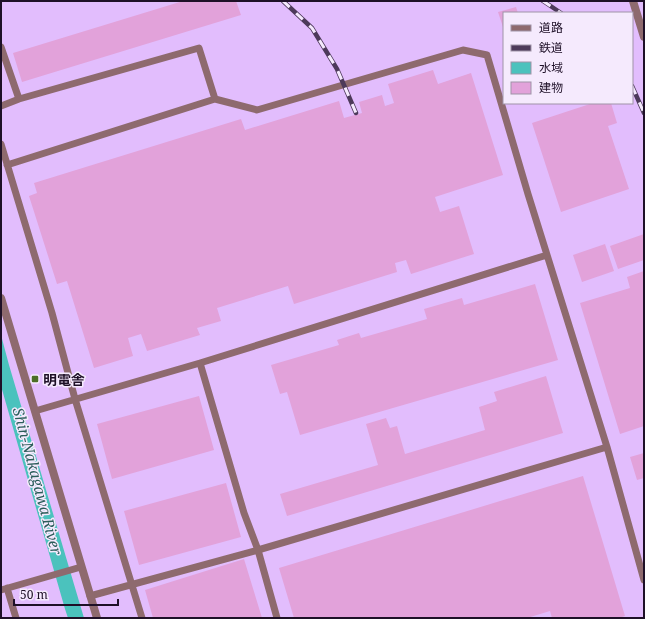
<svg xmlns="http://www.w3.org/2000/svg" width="645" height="619" font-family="'Noto Serif','Noto Sans JP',serif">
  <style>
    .water { fill: #4bc2bd }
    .building { fill: #e2a2da }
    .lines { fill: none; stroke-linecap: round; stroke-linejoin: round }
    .service { stroke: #8e6a6e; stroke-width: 7 }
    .minor { stroke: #8e6a6e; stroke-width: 8 }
    .tertiary { stroke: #8e6a6e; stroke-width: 8 }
    .rail-casing { stroke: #4d3a5a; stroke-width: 4.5 }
    .rail { stroke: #f5eafd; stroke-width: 3; stroke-dasharray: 9; stroke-linecap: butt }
    .poi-dot { fill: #4c6e26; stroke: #f5eafd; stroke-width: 1.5 }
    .labels { text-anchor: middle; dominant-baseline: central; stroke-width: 3; stroke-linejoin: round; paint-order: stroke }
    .poi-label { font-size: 14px; font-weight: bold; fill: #1e1027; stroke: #f5eafd; text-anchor: start }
    .water-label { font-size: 15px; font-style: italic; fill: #2b5d5a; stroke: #f5eafd }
  </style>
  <rect width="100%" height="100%" fill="#e2bdfd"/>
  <!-- water -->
  <path class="water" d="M1,335l8,30 75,253h-16l-3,-9 -64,-223z"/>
  <!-- building -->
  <path class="building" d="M183,1h53l5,14 -219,67 -9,-29z
    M516,7l2,6h-14v17l-6,-18z
    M433,70l5,14 33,-11 32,102 -68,22 5,15 19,-6 15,48 -63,20 -5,-14 -11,3 2,9 -103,32 -6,-18 -71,22 4,13 -24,7 3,7 -53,16 -6,-17 -13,4 5,18 -39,12 -27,-87 -10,3 -28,-88 8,-3 -3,-10 207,-64 4,11 94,-29 5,17 18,-5 -3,-11 23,-7 3,11 9,-3 -6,-19z
    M593,103h18l6,20 -9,3 21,63 -68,23 -29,-89z
    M644,234v26l-26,9 -8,-23z
    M605,244l9,27 -32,11 -9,-27z
    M644,271v155l-24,8 -40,-131 50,-15 -3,-11z
    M535,284l23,76 -258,75 -13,-43 -7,2 -9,-29 68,-20 -2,-5 22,-7 2,5 66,-19 -3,-10 38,-11 2,7z
    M546,376l17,57 -276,83 -7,-22 98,-29 -12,-41 20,-6 4,10 7,-2 8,28 80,-24 -6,-23 18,-6 -3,-9z
    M199,396l15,54 -102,29 -15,-55z
    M644,453v25l-7,2 -7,-23z
    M583,476l42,140 -6,2h-67l-2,-7 -23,7h-233l-15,-50z
    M226,483l15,54 -102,28 -15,-54z
    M244,559l18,59h-109l-8,-28z"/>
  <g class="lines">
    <!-- service -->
    <path class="service" d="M1,47l18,52 180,-51 16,51 42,11 206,-60 24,5 41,139 79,253 37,133
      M1,106l18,-7
      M1,144l51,169 23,86 67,219
      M7,165l208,-66
      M200,363l44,150 14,37 19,68
      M35,411l165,-48 347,-108
      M7,588l9,30
      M1,590l80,-23
      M90,596l168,-46 349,-103"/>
    <!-- minor -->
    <path class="minor" d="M633,1l11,36"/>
    <!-- tertiary -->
    <path class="tertiary" d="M1,298l96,320"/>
    <!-- rail casing -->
    <g class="rail-casing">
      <path id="rail" d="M283,1l29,27 25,41 19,44
        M543,1l18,12
        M632,86l12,27"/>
    </g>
    <!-- rail -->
    <use href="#rail" class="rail"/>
  </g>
  <!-- markers -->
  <rect class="poi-dot" x="31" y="375" width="8" height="8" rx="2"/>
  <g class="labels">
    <!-- poi labels -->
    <g class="poi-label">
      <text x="43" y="379">明電舎</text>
    </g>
    <!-- water labels -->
    <g class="water-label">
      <text transform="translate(38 481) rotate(75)">Shin-Nakagawa River</text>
    </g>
  </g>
  <!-- border -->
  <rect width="645" height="619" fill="none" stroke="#1e1027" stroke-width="4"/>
  <!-- legend -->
  <rect x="503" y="12" width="130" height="92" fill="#f5eafd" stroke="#9f93a7"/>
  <rect x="511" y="25" width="20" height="6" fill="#8e6a6e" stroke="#9f93a7"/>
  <text x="539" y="32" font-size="12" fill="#1e1027">道路</text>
  <rect x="511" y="45" width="20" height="6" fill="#4d3a5a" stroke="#9f93a7"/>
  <text x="539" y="52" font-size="12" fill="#1e1027">鉄道</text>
  <rect x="511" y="62" width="20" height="12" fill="#4bc2bd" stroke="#9f93a7"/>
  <text x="539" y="72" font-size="12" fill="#1e1027">水域</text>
  <rect x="511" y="82" width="20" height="12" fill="#e2a2da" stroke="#9f93a7"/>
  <text x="539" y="92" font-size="12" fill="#1e1027">建物</text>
  <!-- scale -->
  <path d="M14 599v6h104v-6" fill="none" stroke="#1e1027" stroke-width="2"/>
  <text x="20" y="599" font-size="12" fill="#1e1027" stroke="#f5eafd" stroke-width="3" paint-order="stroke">50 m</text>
</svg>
